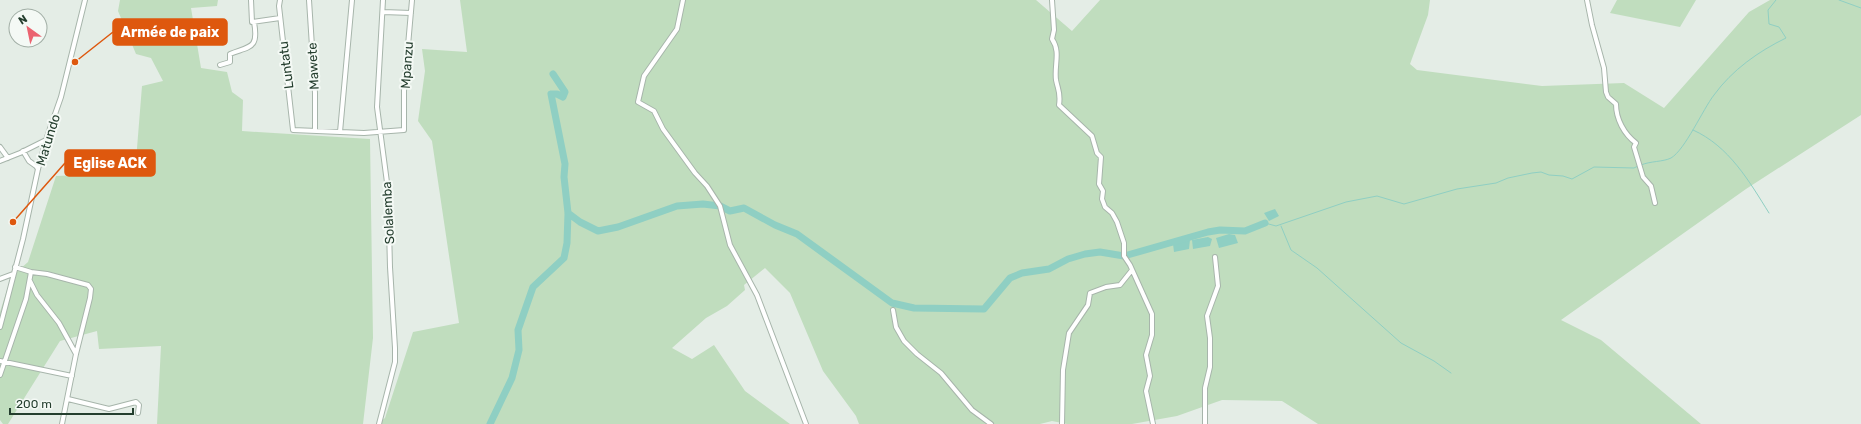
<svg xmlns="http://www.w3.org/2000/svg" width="1861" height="424" font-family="Rubik,sans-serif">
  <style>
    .green { fill: #c0ddbe }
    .water { fill: #8fcfc3 }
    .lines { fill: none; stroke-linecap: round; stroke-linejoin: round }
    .stream { stroke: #8fcfc3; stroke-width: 1 }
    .river { stroke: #8fcfc3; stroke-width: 7 }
    .minor-casing { stroke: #a7b5ab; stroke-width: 6 }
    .minor { stroke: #fff; stroke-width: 4 }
    .labels { text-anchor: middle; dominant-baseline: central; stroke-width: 4; stroke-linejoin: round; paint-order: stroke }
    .street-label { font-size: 13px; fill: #243e2e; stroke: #f4f9f5 }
    .leader { fill: none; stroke: #de580e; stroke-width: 1.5 }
    .callout-dot { fill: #de580e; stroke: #f4f9f5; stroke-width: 1.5 }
    .callout { fill: #de580e; stroke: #de580e; stroke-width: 1.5 }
    .callout-label { font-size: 14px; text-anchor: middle; font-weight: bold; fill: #fff }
  </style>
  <rect width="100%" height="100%" fill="#e4ede6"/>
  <!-- green -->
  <path class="green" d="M120,0h98l-1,6 -26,2 10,60 26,4 5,20 11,8 -1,31 128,8 3,199 -10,86h-206l4,-78 -62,3 -2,-18 -37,10 -52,83h-5l-3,-4v-108l11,-35 17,-15 28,-86 79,-3 7,-87 21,-5 -12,-23 -15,-4 -18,-43z
    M460,0h576l36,31 28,-31h330l-2,15 -18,49 7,6 125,16 82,-3 40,25 85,-96 21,-12h91v115l-115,74 -185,131 40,20 100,84h-383l-36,-23 -60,-1 -45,16 -45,8h-65l-15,-3 -12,3h-181l-3,-8 -33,-45 -33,-78 -25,-25 -21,17 1,5 -18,16 -21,12 -34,30 20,11 22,-14 31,46 45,33h-413l8,-6 28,-86 46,-9 -27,-182 -14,-20 7,-50 -3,-22 45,3z
    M1617,0h79l-16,27 -70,-14z"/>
  <!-- water -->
  <path class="water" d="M1275,209l4,7 -10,5 -5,-8z
    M1229,234l6,1 3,8 -19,5 -3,-10z
    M1208,237l4,2 -2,7 -17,3 -1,-9z
    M1190,240l-1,9 -15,3 -1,-8z"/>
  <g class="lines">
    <!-- stream -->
    <path class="stream" d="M1839,0l22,8
      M1693,130c36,16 56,51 76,83
      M1641,165c9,-4 22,-3 30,-7 14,-8 32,-49 43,-63 18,-25 45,-44 72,-57l-7,-11 -10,-3 -1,-14 8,-10
      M1265,223l11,3 70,-24 31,-6 27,8 53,-15 39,-6 12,-5 24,-5 9,-1 8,3 14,1 9,3 22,-12 40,1 4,-2
      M1281,226l10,24 26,18 84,75 33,18 17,12"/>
    <!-- river -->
    <path class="river" d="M568,213l12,9 18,9 20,-4 59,-21 26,-2 17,2 10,5 14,-3 31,17 22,9 95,69 22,5 70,1 26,-31 12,-5 27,-4 19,-10 17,-5 15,-2 24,4 84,-24 12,-2 25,1 20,-8
      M490,424l22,-46 7,-28 -1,-20 15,-43 31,-29 3,-15 1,-30 -4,-36 1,-13 -14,-70h6l6,3 2,-5 -12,-18"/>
    <!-- minor casing -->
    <g class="minor-casing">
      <path id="minor" d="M251,0l1,22 28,-4
        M280,0l-1,6 14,124 71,3 40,-3v-39l8,-91
        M309,0l6,93v38
        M683,0l-6,29 -33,47 -6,26 16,9 9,18 32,44 12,13 13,20 10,39 27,50 49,129
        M1052,0l2,30 -2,9c9,13 2,26 4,41 2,10 5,13 3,25l33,31 5,17 4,4 -2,27 4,7 -1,8 3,8 7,6 5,9 7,21v13l6,9 22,49v21l-6,20 4,21 -4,15 7,33
        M1587,0l5,25 12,43 2,24 2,5 8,7c0,15 8,30 20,39l-2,4 9,30 8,9 4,17
        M383,12l28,1
        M220,65l10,-3v-8c20,-8 29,-5 24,-32
        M340,132l12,-132
        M0,147l8,11
        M23,151l6,10 7,5 2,3
        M0,161l20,-8 26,-13
        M31,272l16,2 41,11 3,4 -1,9 -14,56 -14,70
        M0,279l13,-5
        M30,281l7,14 22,28 17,31
        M893,310l3,17 8,14 13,13 24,19 31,37 19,14
        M0,327l23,-88 15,-70 8,-29 15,-43 24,-97
        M0,361l72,15
        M0,375l26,-76 5,-27 -16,-5
        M68,399l41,10 27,-7 3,3 -1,8
        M379,424l16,-62v-14l-5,-81 -2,-77 -11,-83 6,-107
        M1062,424l1,-54 6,-37 19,-28 2,-12 16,-6 14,-2 12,-15
        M1205,424v-36l5,-21v-29l-3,-22 11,-30 -3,-29"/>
    </g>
    <!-- minor -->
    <use href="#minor" class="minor"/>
  </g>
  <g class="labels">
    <!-- street labels -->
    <g class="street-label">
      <text transform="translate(286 65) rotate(-97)">Luntatu</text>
      <text transform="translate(407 65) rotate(-86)">Mpanzu</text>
      <text transform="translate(313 66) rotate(-93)">Mawete</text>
      <text transform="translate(48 140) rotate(-73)">Matundo</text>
      <text transform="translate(388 213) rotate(-93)">Solalemba</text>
    </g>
  </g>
  <!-- callouts -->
  <path class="leader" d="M75 62L113 32M13 222L65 163"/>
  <g class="callout-dot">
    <circle cx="75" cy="62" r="4"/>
    <circle cx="13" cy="222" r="4"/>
  </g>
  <g class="callout">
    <rect x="113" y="19" width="114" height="26" rx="4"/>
    <rect x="65" y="150" width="90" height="26" rx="4"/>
  </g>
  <g class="callout-label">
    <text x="170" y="37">Armée de paix</text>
    <text x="110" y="168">Eglise ACK</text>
  </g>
  <!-- north arrow -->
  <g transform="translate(28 28) rotate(327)"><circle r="19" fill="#f4f9f5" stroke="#a1aea5"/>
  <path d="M0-3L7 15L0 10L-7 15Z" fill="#eb6370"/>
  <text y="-6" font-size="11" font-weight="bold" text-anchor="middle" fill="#243e2e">N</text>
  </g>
  <!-- scale -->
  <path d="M10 408v6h123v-6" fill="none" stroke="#243e2e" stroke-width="2"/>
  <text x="16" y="408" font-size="12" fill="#243e2e" stroke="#f4f9f5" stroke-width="3" paint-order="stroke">200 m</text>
</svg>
